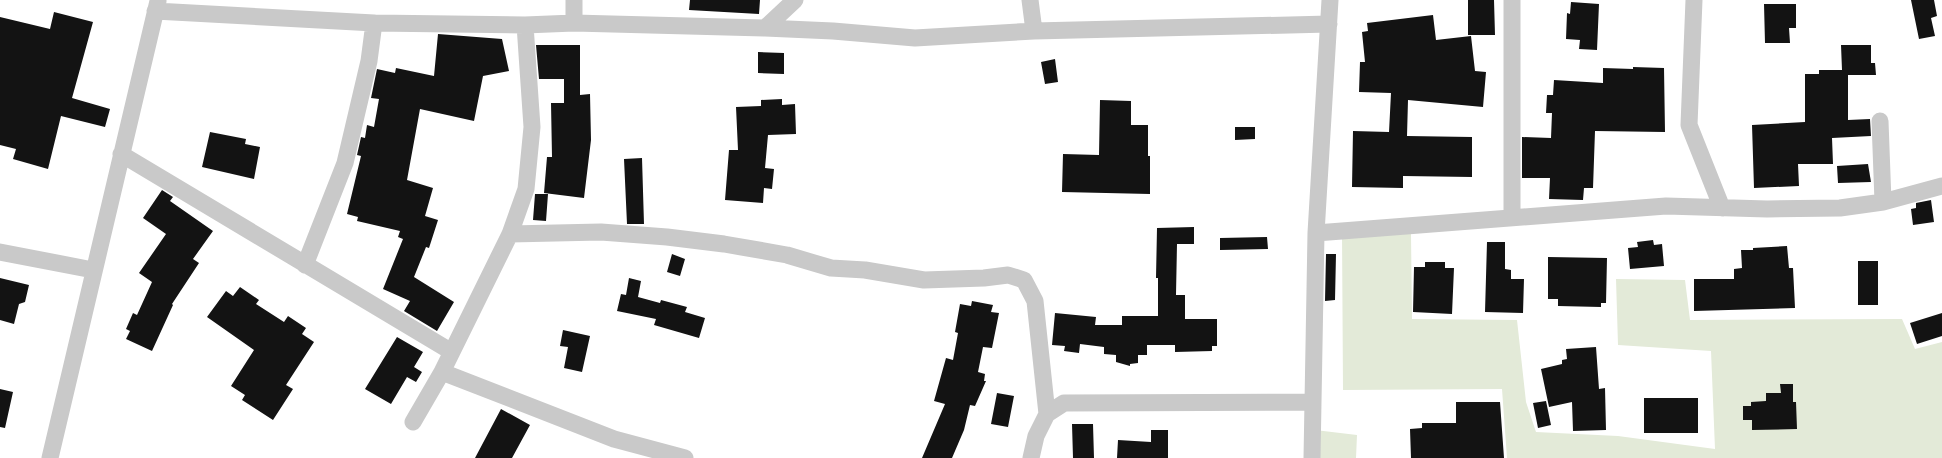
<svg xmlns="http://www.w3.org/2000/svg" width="1942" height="458" font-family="Cabin,sans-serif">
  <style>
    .green { fill: #e3ead8 }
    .building { fill: #131313 }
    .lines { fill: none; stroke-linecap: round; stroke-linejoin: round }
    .minor { stroke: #c9c9c9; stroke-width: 17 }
  </style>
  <rect width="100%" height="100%" fill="#fff"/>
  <!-- green -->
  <path class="green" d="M1342,232l69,2 1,85 105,1 9,82 10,30 82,4 97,13 -4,-98 -93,-6 -2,-66 69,1 5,40 212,-1 13,30 27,-7v116h-435l-5,-69 -159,1z
    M1315,430l42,5 -1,23h-41z"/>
  <!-- building -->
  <path class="building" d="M690,0h70l-1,14 -70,-4z
    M1468,0h26l1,35h-27z
    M1911,0h23l3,16 -6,2 4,18 -16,3z
    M1571,2l28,2 -2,46 -18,-1 1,-9 -14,-1 1,-26 3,1z
    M1764,4h32v24h-7l1,15h-25z
    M54,12l39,10 -21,76 38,11 -5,18 -44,-11 -13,53 -35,-10 3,-10 -16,-4v-128l50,12z
    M1433,15l3,25 35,-4 4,35 11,1 -3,35 -75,-7 -1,36 65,1v40l-69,-1v12l-51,-1 1,-56 36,1 2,-39 -32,-1 1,-30h5l-3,-30 6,-1 -1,-8z
    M438,34l64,5 7,32 -26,5 -9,45 -54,-12 -13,71 26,8 -8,28 13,4 -9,28 -3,-1 -12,30 40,25 -17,29 -33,-20 6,-10 -27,-12 20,-50 -5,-2 2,-6 -43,-10 1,-4 -11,-3 14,-58 -4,-1 4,-18 4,1 2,-13 7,2 5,-28 -8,-1 6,-29 18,4 1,-5 38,8z
    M536,45h44v50l10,-1 1,46 -7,58 -40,-5 3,-36h5l-1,-54h13v-24h-25z
    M1841,45h30v18h4l1,12h-28v45l22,-1 1,17 -39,2 1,26h-35l1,22 -45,2 -2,-63 53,-3v-48h14v-4h23z
    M758,52l26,1v21l-26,-1z
    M1055,59l3,23 -13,2 -4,-22z
    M1633,67l31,1 1,64 -70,-1 -2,57h-9l-1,12 -34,-1 1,-21h-28v-41l29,1 1,-25h-6l1,-18h6l1,-15 49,3v-15l30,1z
    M782,99v6l13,-1 1,30 -28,1 -3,33 9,1 -2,20 -8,-1 -1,15 -38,-3 4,-50h9l-2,-43 25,-1v-6z
    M1100,100l31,1v24h17v31h2v38l-88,-2 1,-38 36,1z
    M1235,127h20v12l-20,1z
    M210,132l36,7 -1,5 15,3 -6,32 -52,-12z
    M642,158l2,66h-17l-3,-65z
    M1868,164l3,18 -33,1 -1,-17z
    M162,190l11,7 -3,4 43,30 -20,28 6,4 -27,41 1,1 -21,46 -26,-12 4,-8 -4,-2 7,-16 4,2 15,-33 -13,-9 27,-39 -23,-16z
    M535,194h13l-2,27 -13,-1z
    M1931,200l3,22 -21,3 -2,-16 5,-1v-5z
    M1194,227v17h-17l-1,51h9v24h32v27h-5v5l-37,1v-7h-28v10h-9v8l-8,1v2l-14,-4v-7l-12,-1v-7l-24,-3 -1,9 -15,-2 1,-5 -13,-1 3,-32 41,4 -1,8h27v-9h36v-38h-2l1,-50z
    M1267,237l1,12 -48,1v-12z
    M1653,240l1,5 8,-1 2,22 -34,3 -2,-21 10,-1 -1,-5z
    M1487,242h18v27l6,1v9h13l-1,34 -38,-1z
    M1787,246l2,22h4l2,40 -101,3v-32h40v-10l8,-1 -1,-18h12v-2z
    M672,254l13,5 -5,17 -13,-4z
    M1326,254h10l-1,46 -10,1z
    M1548,257l59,1 -1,45h-5v4l-43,-1v-7h-10z
    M1858,261h20v44h-20z
    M1425,262h20v6h9l-2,46 -39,-2 1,-45h11z
    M0,278l29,7 -4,17 -6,2 -5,20 -14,-4z
    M629,278l12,3 -3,16 22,6 1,-3 26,7 -2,5 20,6 -6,20 -45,-13 2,-6 -39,-8 4,-17 5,1z
    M240,287l19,13 -3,4 28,18 4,-6 18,12 -4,6 12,8 -28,43 7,4 -20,31 -31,-20 3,-5 -14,-9 23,-36 -47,-33 19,-26 7,5z
    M972,301l21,4 -2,7 8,1 -7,35 -9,-1 -5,25 7,2 -1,7h2l-11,25 -5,-1 -6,25 -12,28h-30l23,-54 -11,-3 12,-43 7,2 5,-27 -3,-1 5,-28 11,2z
    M1942,313v23l-25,8 -7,-21z
    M563,330l27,6 -8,36 -18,-4 4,-21 -8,-1z
    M397,337l26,15 -9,15 8,5 -6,10 -9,-5 -16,27 -26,-15z
    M1596,347l3,42 6,-1 1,42 -33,1 -1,-29 -23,5 -8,-38 21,-5v-4l5,-1 -1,-10z
    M1780,384h13v18h3l1,27 -45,1v-10h-9v-14h8v-4l15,-1v-8h15z
    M0,389l13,3 -8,36 -5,-1z
    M997,393l17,3 -6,31 -17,-3z
    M1644,398h54v35h-54z
    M1546,401l5,24 -13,3 -5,-25z
    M1456,402h44l4,56h-93l-1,-29 12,-1v-5h34z
    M501,409l29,16 -18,33h-37z
    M1072,424h21l1,34h-21z
    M1151,430h17v28h-51l1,-18 33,2z"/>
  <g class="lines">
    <!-- minor -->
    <path class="minor" d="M1030,0l4,31
      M1512,0v218
      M1694,0l-5,125 33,83
      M155,11l219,12 151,2 49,-2 191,5 68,3 82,7 119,-7 295,-7
      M574,23v-23
      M765,28l30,-28
      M1880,121l3,81
      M121,154l331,198
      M1316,233l350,-27 101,3 73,-1 43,-6 59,-16
      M510,234l91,-2 66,5 57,7 63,11 44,13 34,2 59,10 60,-2 24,-3 16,5 11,21 12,113
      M0,252l93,18
      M305,265l40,-102 24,-102 5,-38
      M442,372l172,67 71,19
      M413,422l29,-50 68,-138 16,-45 6,-62 -7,-102
      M50,458l108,-457
      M1031,458l5,-22 11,-22 17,-11 248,-1
      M1312,458l4,-225 14,-233"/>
  </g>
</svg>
